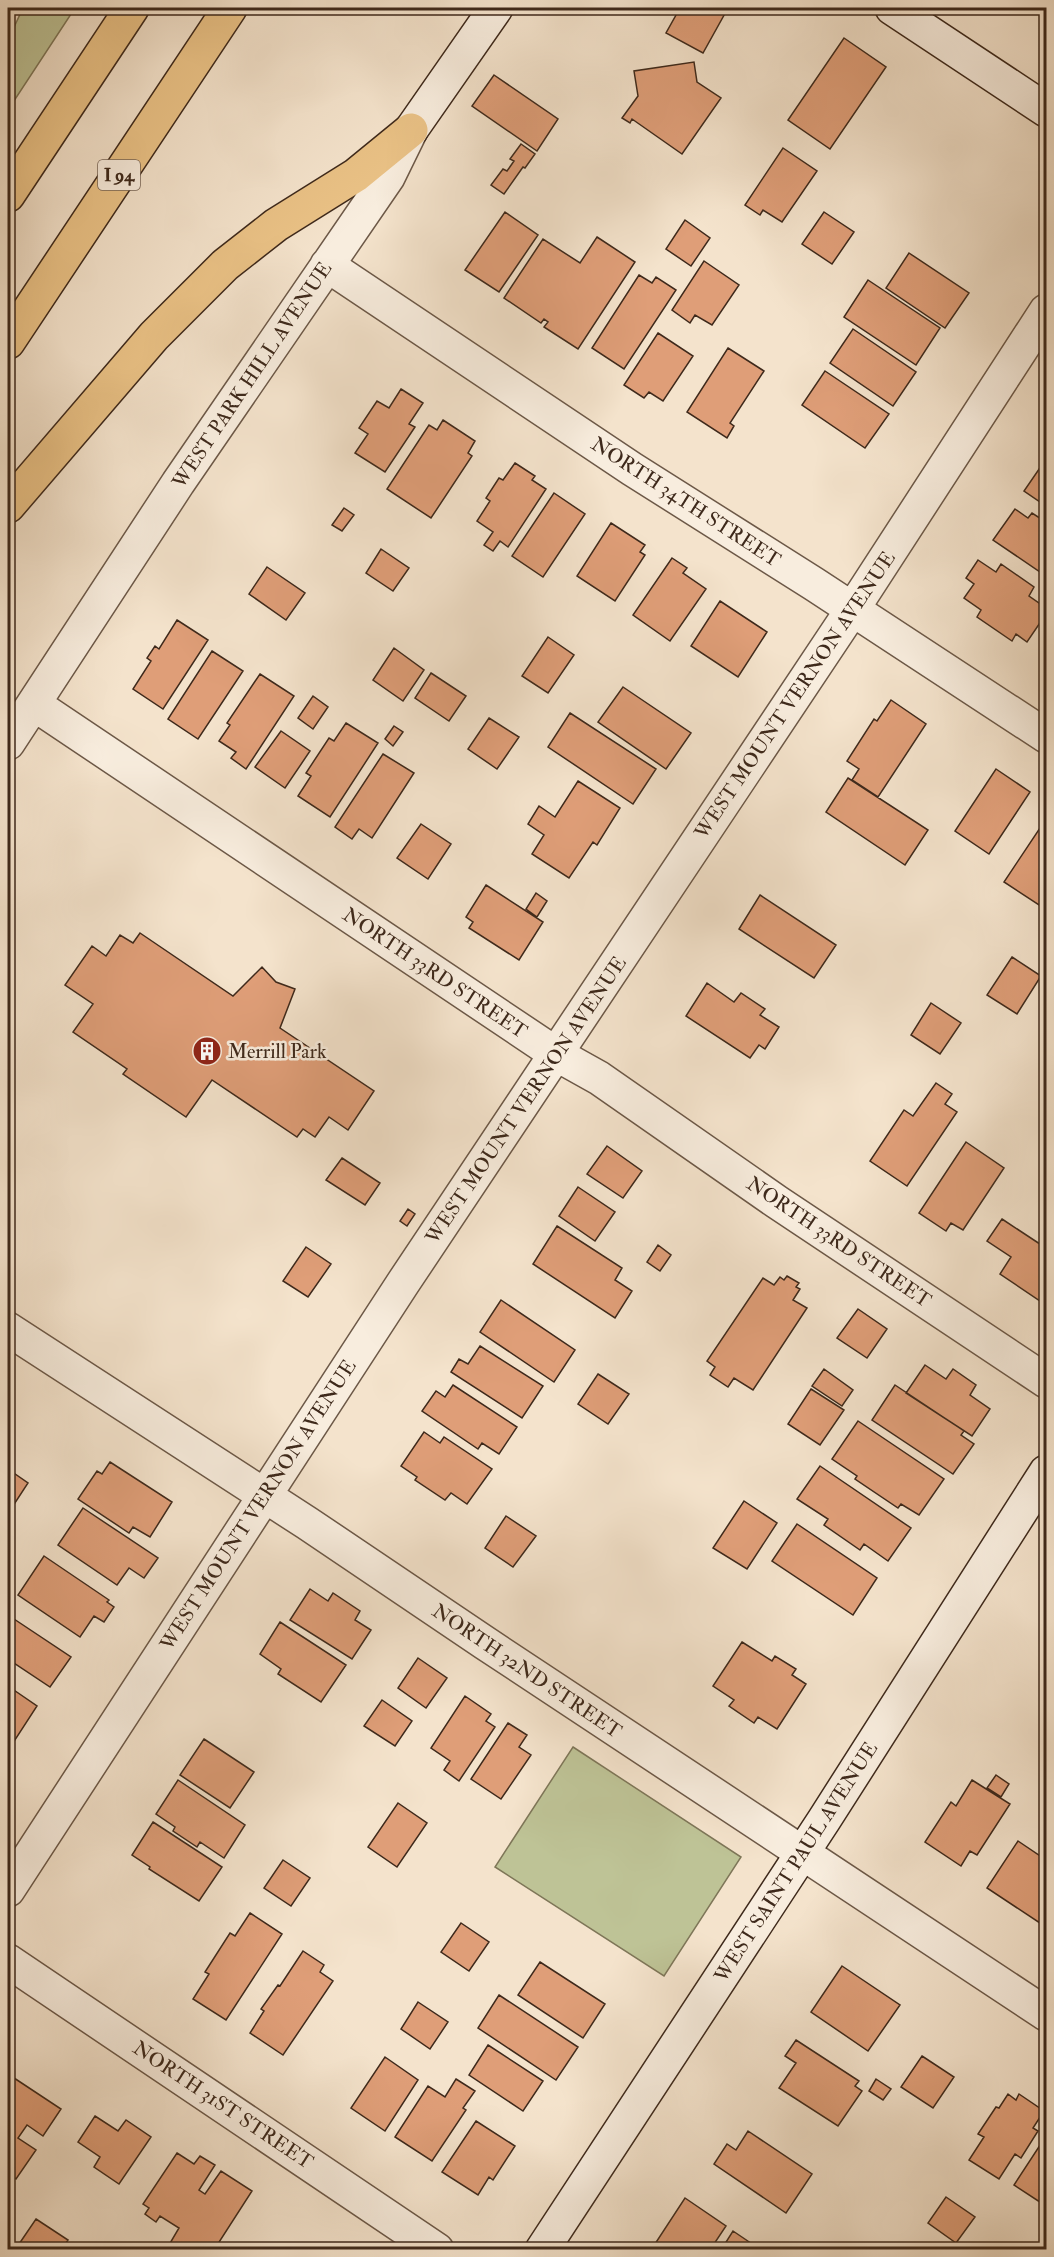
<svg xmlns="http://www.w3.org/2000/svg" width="1054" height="2257" font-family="'IM FELL Double Pica',serif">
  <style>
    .green { fill: #bec396; stroke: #7e7658; stroke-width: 1.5 }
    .building { fill: #df9e78; stroke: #3e291b; stroke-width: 1.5 }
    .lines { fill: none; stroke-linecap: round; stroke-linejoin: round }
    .street-casing { stroke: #6c5847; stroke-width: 36 }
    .secondary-casing { stroke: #3e291b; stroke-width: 36 }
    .highway-casing { stroke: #3e291b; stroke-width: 36 }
    .street { stroke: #f8edde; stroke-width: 33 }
    .secondary { stroke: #f8edde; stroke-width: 33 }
    .highway { stroke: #eac286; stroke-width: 33 }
    .labels { text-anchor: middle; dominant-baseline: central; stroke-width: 5; stroke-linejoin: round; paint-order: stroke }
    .shield { fill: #f8edde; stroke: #766456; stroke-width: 1.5 }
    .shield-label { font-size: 18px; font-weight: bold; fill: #3e291b }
    .street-label { font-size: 20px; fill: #3e291b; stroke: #f8edde }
    .poi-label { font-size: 20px; fill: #3e291b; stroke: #f8edde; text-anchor: start }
  </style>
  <rect width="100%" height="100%" fill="#f4e3cc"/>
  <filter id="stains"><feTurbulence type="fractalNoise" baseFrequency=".00333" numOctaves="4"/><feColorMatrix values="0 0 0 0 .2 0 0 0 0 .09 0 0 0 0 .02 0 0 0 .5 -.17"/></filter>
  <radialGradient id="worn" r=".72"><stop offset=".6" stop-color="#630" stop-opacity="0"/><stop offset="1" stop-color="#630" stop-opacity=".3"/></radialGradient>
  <!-- green -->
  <path class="green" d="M23,8h52l-67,102v-70z
    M573,1747l168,110 -77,119 -169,-109z"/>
  <!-- building -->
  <path class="building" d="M680,8h48l-25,45 -37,-20z
    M844,38l42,29 -56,82 -42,-29z
    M694,62l3,20 24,16 -39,56 -50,-35 -2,4 -8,-5 16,-22 -4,-25z
    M494,75l64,44 -21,32 -65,-45z
    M521,144l14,10 -10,14 -2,-1 -19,27 -13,-9 12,-16 4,2 7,-10 -4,-2z
    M783,148l34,23 -35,51 -19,-12 -3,5 -15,-10z
    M505,212l33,23 -39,57 -34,-22z
    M824,212l30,20 -22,32 -30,-20z
    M685,220l25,18 -19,28 -25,-17z
    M597,237l38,25 -57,87 -34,-22 4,-5 -4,-3 -3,4 -37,-25 39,-59 37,24z
    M909,253l60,40 -24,35 -59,-40z
    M704,261l35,24 -27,40 -17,-10 -5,8 -18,-13z
    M639,275l13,8 4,-6 20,13 -52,79 -32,-21z
    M868,280l72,48 -24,37 -72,-48z
    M853,329l63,43 -23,34 -63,-43z
    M658,333l35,23 -30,45 -14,-9 -5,6 -20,-13z
    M728,348l36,23 -34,52 4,3 -7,12 -40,-26z
    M825,371l64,43 -24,34 -63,-43z
    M401,389l22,14 -14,21 6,3 -30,45 -30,-19 13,-19 -9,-6 18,-27 12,7z
    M443,420l32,21 -7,12 4,3 -41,62 -44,-29 42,-64 8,5z
    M1046,459v47l-22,-15z
    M515,463l20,13 -3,4 14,9 -38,58 -8,-6 -7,10 -9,-6 9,-13 -16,-11 13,-20 -4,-3 13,-20 4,2z
    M554,493l31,21 -42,63 -31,-21z
    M344,508l10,7 -12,16 -10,-6z
    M1015,509l13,9 4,-5 14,9v54l-53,-36z
    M611,523l34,22 -5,7 5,3 -30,46 -38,-25z
    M381,549l28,19 -16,23 -27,-18z
    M672,558l15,10 -4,5 23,16 -36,52 -37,-26z
    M978,560l18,12 5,-8 33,23 -5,9 17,12v6l-19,28 -11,-8 -4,7 -35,-24 4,-7 -17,-12 10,-14 -8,-6z
    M267,567l38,26 -19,27 -37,-26z
    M720,601l47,31 -29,45 -47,-31z
    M177,620l31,20 -45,69 -30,-20 18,-28 -4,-3 8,-12 4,3z
    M548,637l26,18 -26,38 -26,-17z
    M394,648l30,22 -21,31 -30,-21z
    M212,651l31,20 -45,68 -30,-20z
    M431,673l35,23 -17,25 -34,-23z
    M260,674l34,22 -48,73 -15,-11 5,-6 -17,-11 11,-16 -3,-2z
    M623,687l68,46 -25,36 -68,-47z
    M313,696l15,11 -15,22 -15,-11z
    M891,700l35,24 -48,73 -26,-17 7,-11 -12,-8 27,-42 3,2z
    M570,713l86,56 -23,35 -85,-57z
    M489,718l30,19 -22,32 -29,-20z
    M346,723l32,20 -48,74 -32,-21 13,-20 -5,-3 23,-35 5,3z
    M394,726l9,6 -10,14 -8,-7z
    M281,731l29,20 -25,37 -30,-21z
    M383,754l31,19 -42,65 -13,-9 -7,10 -17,-12z
    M996,769l34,23 -41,62 -34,-23z
    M848,778l80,52 -23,35 -79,-53z
    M578,781l42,27 -23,37 -4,-3 -24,36 -37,-24 12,-19 -16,-11 11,-18 16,11z
    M1046,819v74l-7,12 -35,-23z
    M421,824l30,20 -23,35 -31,-21z
    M486,885l57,37 -24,38 -50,-32 4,-6 -7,-5z
    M536,893l11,8 -10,16 -11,-8z
    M760,895l76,50 -22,33 -75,-49z
    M140,933l93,63 29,-29 14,15 19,7 -15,39 94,63 -26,39 -19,-13 -14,20 -12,-8 -6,8 -85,-57 -26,37 -63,-43 4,-5 -54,-37 20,-28 -28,-19 27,-39 14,10 14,-21 13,8z
    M1012,957l29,19 -24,38 -30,-19z
    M707,983l27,19 7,-9 24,16 -5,6 19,12 -14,22 -6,-4 -9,13 -64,-42z
    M931,1003l30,20 -21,31 -29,-19z
    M936,1083l16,11 -7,10 12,8 -50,74 -37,-25 34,-51 9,6z
    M966,1142l38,26 -41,62 -12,-7 -5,8 -27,-18z
    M607,1146l35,25 -19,27 -36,-24z
    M342,1158l38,25 -15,22 -39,-25z
    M578,1187l37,25 -20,29 -36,-25z
    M408,1209l7,5 -8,12 -7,-5z
    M1002,1219l44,29v57l-46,-31 11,-17 -24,-16z
    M557,1226l65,42 -7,12 17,11 -17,27 -82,-54z
    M658,1245l13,10 -11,16 -13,-9z
    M306,1247l25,17 -23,33 -25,-16z
    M787,1276l12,7 -3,4 4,2 -7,11 14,8 -54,82 -19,-12 -6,9 -18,-12 5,-8 -8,-6 56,-83 11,7 6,-8 4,3z
    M501,1300l74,50 -21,32 -74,-50z
    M858,1309l29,20 -20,29 -30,-20z
    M480,1346l63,40 -21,32 -71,-46 8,-13 9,5z
    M925,1365l21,14 7,-10 23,16 -6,10 20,14 -18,27 -66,-43z
    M824,1369l29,21 -11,16 -30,-20z
    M598,1374l31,20 -21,30 -30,-20z
    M453,1385l64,42 -18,27 -17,-11 -4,6 -56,-38 14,-20 9,6z
    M895,1385l69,46 -3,4 13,9 -21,30 -81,-54z
    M811,1389l33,21 -24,35 -32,-21z
    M858,1421l86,58 -25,36 -18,-11 -3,4 -43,-29 2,-3 -25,-17z
    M424,1432l16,11 4,-6 48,32 -25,35 -16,-11 -6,7 -30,-20 2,-3 -16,-11z
    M110,1462l62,40 -22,35 -17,-10 -4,6 -51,-34 19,-28 5,3z
    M820,1466l91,62 -23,33 -24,-17 -4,6 -36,-25 4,-6 -31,-20z
    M8,1469l20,14 -17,26 -3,-2z
    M744,1501l33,22 -30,46 -34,-21z
    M83,1508l75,50 -14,20 -15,-10 -12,17 -59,-40z
    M506,1516l30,20 -23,31 -28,-19z
    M797,1524l80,54 -24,37 -81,-54z
    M44,1556l65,44 -2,2 7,5 -10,15 -10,-6 -14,21 -62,-42z
    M310,1589l18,12 5,-8 27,18 -5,9 16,10 -19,29 -62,-39z
    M8,1615l63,42 -21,30 -42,-28z
    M280,1622l66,43 -25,37 -43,-28 3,-5 -21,-15z
    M742,1642l30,19 3,-5 21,13 -4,6 14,9 -29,45 -19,-12 -4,6 -25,-17 5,-6 -21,-14z
    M418,1658l29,20 -21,30 -28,-20z
    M8,1686l29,20 -24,37 -5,-4z
    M465,1696l26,18 -5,7 9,6 -36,54 -15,-11 6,-9 -19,-13z
    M382,1700l30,21 -17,25 -31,-20z
    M508,1723l19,12 -8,12 12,8 -30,44 -30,-20z
    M204,1739l50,33 -24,36 -50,-33z
    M996,1775l13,9 -8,13 -14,-9z
    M178,1780l67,45 -21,33 -24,-16 -3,5 -24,-16 2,-4 -19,-13z
    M972,1780l38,24 -33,51 -7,-4 -9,15 -36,-24 26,-40 5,4z
    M398,1803l29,20 -30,44 -29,-20z
    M153,1822l69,45 -23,34 -50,-32 1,-2 -18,-12z
    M1018,1841l28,19v67l-59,-39z
    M283,1860l27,18 -19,28 -27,-18z
    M250,1913l32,21 -56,86 -33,-21 16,-25 -4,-2 25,-39 5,3z
    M461,1923l28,19 -20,29 -28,-19z
    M303,1951l21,14 -4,7 13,9 -50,74 -33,-22 14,-22 -3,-2 17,-24 2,1z
    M540,1962l65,42 -22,34 -65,-43z
    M842,1966l58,39 -32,46 -57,-39z
    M499,1995l79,52 -22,33 -78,-52z
    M418,2002l30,20 -18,27 -29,-20z
    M796,2040l63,41 -4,5 7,5 -24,35 -59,-38 17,-25 -11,-7z
    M488,2045l55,36 -20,30 -54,-36z
    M922,2056l32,21 -21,31 -32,-21z
    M385,2057l33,23 -33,51 -34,-23z
    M8,2074l53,35 -18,27 -16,-11 -9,13 18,12 -20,29 -8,-5z
    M456,2079l19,12 -12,17 3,2 -34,51 -37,-24 33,-51 17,11z
    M876,2079l15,10 -8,11 -14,-9z
    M1008,2094l8,6 3,-6 25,17 -11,17 5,3 -17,27 -6,-4 -16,25 -30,-19 15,-23 -6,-3 18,-27 3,1z
    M95,2116l23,15 8,-11 25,17 -32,47 -25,-17 6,-10 -22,-15z
    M476,2121l39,25 -22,34 -4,-3 -11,18 -36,-23z
    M748,2131l64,43 -26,39 -72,-49 13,-20 9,6z
    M1046,2136v70l-32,-21z
    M177,2153l17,11 6,-8 15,9 -16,25 6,4 16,-23 31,20 -38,59h-48l13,-22 -19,-12 -4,6 -11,-8 4,-6 -6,-4z
    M946,2197l29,20 -19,26 -28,-20z
    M685,2198l41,28 -16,24h-59z
    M36,2219l32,21 -7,10h-41l-3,-3z
    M733,2231l28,19h-40z"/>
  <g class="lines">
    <!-- street casing -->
    <g class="street-casing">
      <path id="street" d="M327,265l305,204 182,115 232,152
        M34,704l522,350 43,24 178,124 269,179
        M8,743l170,-260 210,-306 23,-47
        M8,1329l299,194 178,120 561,371
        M8,1890l395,-607 449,-673 194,-299
        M8,1961l429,289"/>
    </g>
    <!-- secondary casing -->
    <g class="secondary-casing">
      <path id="secondary" d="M892,8l154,102
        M411,130l85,-122
        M542,2250l282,-430 222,-348"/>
    </g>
    <!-- highway casing -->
    <g class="highway-casing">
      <path id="highway" d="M8,195l124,-187
        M8,342l222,-334
        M8,506l146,-170 71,-71 51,-40 80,-50 55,-45"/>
    </g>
    <!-- street -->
    <use href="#street" class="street"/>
    <!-- secondary -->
    <use href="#secondary" class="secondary"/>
    <!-- highway -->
    <use href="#highway" class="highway"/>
  </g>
  <!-- icons -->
  <defs>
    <g id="building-disc" transform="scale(1.5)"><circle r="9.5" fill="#8f2418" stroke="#f8edde"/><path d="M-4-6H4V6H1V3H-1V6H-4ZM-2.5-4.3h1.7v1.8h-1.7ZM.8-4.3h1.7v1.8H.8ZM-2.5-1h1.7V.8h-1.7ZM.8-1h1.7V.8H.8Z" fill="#fff"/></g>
  </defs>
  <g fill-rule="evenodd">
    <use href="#building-disc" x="207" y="1051"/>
  </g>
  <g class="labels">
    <!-- shield labels -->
    <rect class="shield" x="98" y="160" width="42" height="30" rx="4.5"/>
    <g class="shield-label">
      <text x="119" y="175">I 94</text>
    </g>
    <!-- street labels -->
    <g class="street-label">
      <text transform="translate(252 375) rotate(-56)">WEST PARK HILL AVENUE</text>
      <text transform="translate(686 502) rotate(33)">NORTH 34TH STREET</text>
      <text transform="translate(795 695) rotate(-56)">WEST MOUNT VERNON AVENUE</text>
      <text transform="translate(435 973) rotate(34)">NORTH 33RD STREET</text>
      <text transform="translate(526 1100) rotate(-56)">WEST MOUNT VERNON AVENUE</text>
      <text transform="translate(839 1242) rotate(34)">NORTH 33RD STREET</text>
      <text transform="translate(258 1505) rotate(-57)">WEST MOUNT VERNON AVENUE</text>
      <text transform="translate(527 1671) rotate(34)">NORTH 32ND STREET</text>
      <text transform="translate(796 1862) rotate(-57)">WEST SAINT PAUL AVENUE</text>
      <text transform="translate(223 2105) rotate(34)">NORTH 31ST STREET</text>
    </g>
    <!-- poi labels -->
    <g class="poi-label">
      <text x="228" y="1051">Merrill Park</text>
    </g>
  </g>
  <!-- margin -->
  <rect width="1054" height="2257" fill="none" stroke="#f4e3cc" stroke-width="30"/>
  <rect x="9" y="9" width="1036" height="2239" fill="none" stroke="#3e291b" stroke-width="3"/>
  <rect x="15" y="15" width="1024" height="2227" fill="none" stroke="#3e291b" stroke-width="1.5"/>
  <rect width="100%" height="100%" filter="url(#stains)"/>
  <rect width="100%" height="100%" fill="url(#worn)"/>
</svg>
